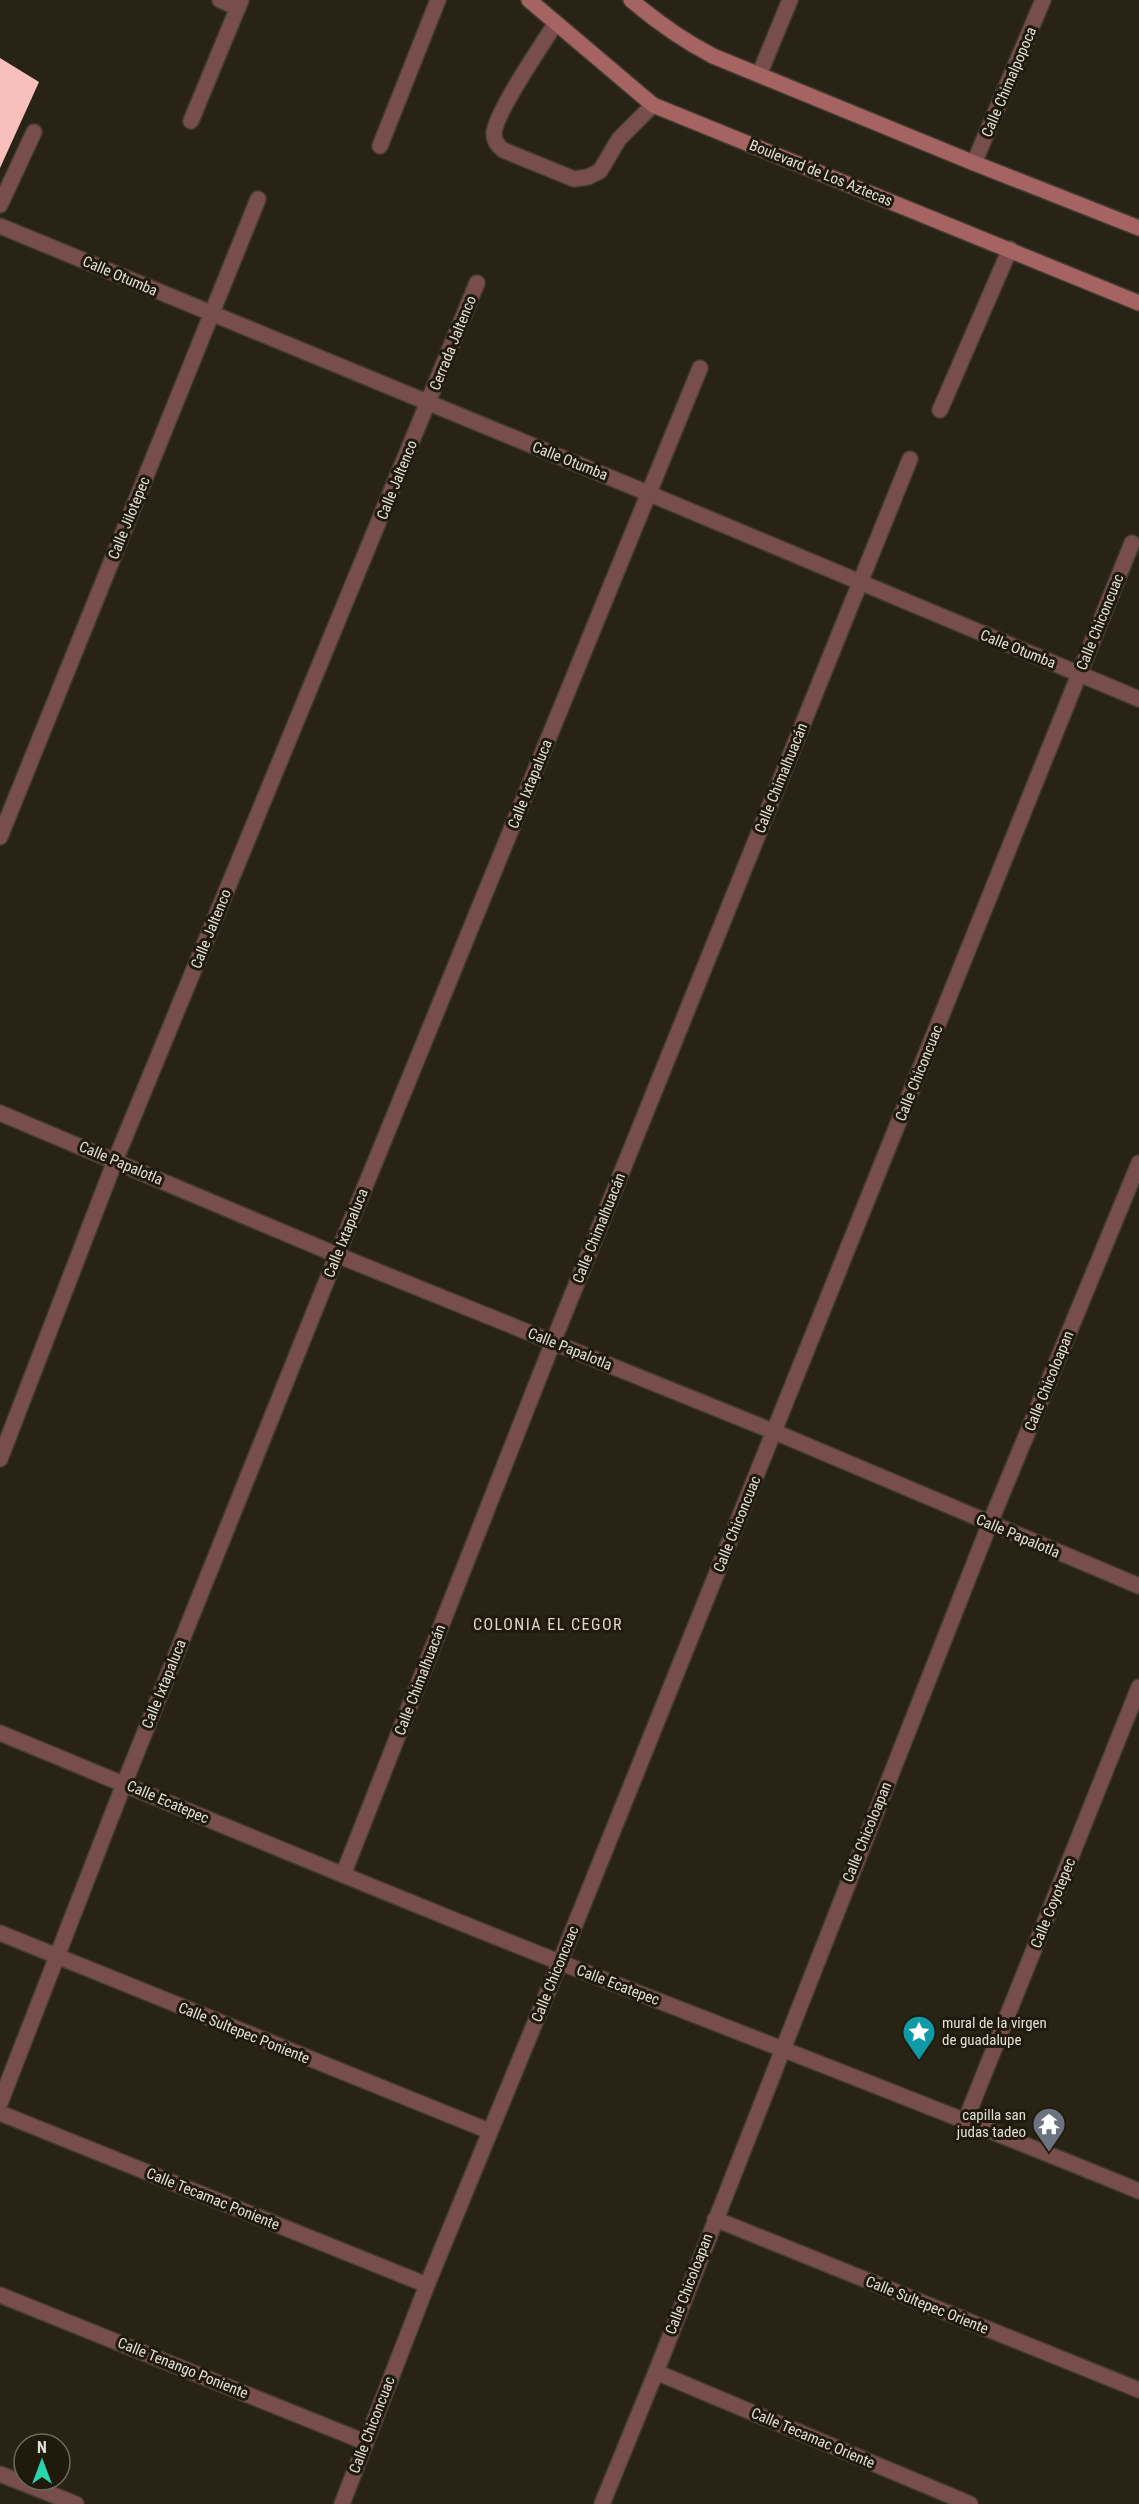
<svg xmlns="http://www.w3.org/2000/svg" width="1139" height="2504" font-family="'Roboto Condensed',sans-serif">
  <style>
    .building { fill: #f7c0bc }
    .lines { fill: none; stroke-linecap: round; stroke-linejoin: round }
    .lane-casing { stroke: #433d31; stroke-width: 18 }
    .street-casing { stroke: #433d31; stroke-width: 18 }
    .secondary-casing { stroke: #433d31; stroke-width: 18 }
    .lane { stroke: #774e4b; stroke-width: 15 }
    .street { stroke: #774e4b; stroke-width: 15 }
    .secondary { stroke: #a56461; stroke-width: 15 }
    .labels { text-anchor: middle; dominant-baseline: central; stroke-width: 6; stroke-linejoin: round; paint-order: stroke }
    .street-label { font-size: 15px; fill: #e2ded6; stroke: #201a0d }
    .poi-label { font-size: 15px; fill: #e2ded6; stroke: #201a0d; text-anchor: start }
    .neighbourhood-label { font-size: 16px; letter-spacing: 1.5px; fill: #e0d8c7; stroke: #201a0d }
  </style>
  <rect width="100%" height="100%" fill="#292316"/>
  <!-- building -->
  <path class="building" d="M0,58l39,24 -39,86z"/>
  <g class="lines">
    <!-- lane casing -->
    <g class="lane-casing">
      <path id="lane" d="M556,23c-13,20 -62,92 -62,111 0,7 4,12 9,16l71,29 14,-2 12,-6 19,-32 34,-34
        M191,121l50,-121
        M380,146l58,-146
        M940,410l70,-161"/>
    </g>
    <!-- street casing -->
    <g class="street-casing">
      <path id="street" d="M220,0l18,8
        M759,75l31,-75
        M974,163l69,-163
        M0,205l34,-73
        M0,226l650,268 489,205
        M0,837l258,-638
        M0,1113l337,142 438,177 364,154
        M0,1459l115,-298 362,-878
        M0,1733c186,77 372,155 559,229 194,76 388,150 580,229
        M343,1875l210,-533 357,-883
        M0,1933l489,198
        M0,2103l124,-319 213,-529 363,-887
        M0,2113l427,172
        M966,2119l173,-432
        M715,2219l424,171
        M0,2295l365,147
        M656,2372l314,132
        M0,2474l76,30
        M342,2504l85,-219 133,-323 572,-1419
        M602,2504l54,-132 334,-849 149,-360"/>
    </g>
    <!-- secondary casing -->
    <g class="secondary-casing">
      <path id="secondary" d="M529,0l124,105 486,198
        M631,0c26,22 51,40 82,56l261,107 165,65"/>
    </g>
    <!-- lane -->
    <use href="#lane" class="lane"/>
    <!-- street -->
    <use href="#street" class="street"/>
    <!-- secondary -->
    <use href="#secondary" class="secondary"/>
  </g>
  <!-- icons -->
  <defs>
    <g id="sight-pin" transform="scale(1.725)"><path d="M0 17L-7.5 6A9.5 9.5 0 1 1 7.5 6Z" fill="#0f9aa8" stroke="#201a0d"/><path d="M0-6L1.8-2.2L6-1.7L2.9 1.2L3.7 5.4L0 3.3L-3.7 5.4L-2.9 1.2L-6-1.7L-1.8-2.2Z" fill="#fff"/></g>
    <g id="temple-pin" transform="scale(1.725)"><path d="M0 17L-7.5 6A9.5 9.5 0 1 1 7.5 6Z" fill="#6b7280" stroke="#201a0d"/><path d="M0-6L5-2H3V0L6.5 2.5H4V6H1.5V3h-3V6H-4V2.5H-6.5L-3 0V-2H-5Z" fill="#fff"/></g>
  </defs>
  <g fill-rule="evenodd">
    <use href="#sight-pin" x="919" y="2032"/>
    <use href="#temple-pin" x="1049" y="2124"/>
  </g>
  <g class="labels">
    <!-- street labels -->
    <g class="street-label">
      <text transform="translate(1009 82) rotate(-67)">Calle Chimalpopoca</text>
      <text transform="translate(821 173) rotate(22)">Boulevard de Los Aztecas</text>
      <text transform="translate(120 276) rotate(23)">Calle Otumba</text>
      <text transform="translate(453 343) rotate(-68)">Cerrada Jaltenco</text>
      <text transform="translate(570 461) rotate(22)">Calle Otumba</text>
      <text transform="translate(397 480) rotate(-68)">Calle Jaltenco</text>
      <text transform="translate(129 518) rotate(-68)">Calle Jilotepec</text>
      <text transform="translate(1100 622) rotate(-68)">Calle Chiconcuac</text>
      <text transform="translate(1018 649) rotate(22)">Calle Otumba</text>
      <text transform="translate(781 778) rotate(-68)">Calle Chimalhuacán</text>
      <text transform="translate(530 784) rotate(-68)">Calle Ixtapaluca</text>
      <text transform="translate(211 929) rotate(-68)">Calle Jaltenco</text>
      <text transform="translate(919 1073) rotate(-68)">Calle Chiconcuac</text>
      <text transform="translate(121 1163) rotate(23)">Calle Papalotla</text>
      <text transform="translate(599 1228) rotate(-68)">Calle Chimalhuacán</text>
      <text transform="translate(346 1233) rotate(-68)">Calle Ixtapaluca</text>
      <text transform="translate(570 1349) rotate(22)">Calle Papalotla</text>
      <text transform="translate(1049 1381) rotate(-68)">Calle Chicoloapan</text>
      <text transform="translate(737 1524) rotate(-68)">Calle Chiconcuac</text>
      <text transform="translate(1018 1536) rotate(23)">Calle Papalotla</text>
      <text transform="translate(420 1680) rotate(-69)">Calle Chimalhuacán</text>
      <text transform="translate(164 1684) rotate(-68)">Calle Ixtapaluca</text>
      <text transform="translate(168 1802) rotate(23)">Calle Ecatepec</text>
      <text transform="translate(867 1832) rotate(-68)">Calle Chicoloapan</text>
      <text transform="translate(1053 1903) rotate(-68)">Calle Coyotepec</text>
      <text transform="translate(555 1974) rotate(-68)">Calle Chiconcuac</text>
      <text transform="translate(618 1985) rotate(21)">Calle Ecatepec</text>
      <text transform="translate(244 2033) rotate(22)">Calle Sultepec Poniente</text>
      <text transform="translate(213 2199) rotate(22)">Calle Tecamac Poniente</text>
      <text transform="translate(689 2284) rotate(-69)">Calle Chicoloapan</text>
      <text transform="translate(927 2305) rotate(22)">Calle Sultepec Oriente</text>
      <text transform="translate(183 2368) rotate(22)">Calle Tenango Poniente</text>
      <text transform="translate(372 2425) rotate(-69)">Calle Chiconcuac</text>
      <text transform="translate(813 2438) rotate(23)">Calle Tecamac Oriente</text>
    </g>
    <!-- poi labels -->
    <g class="poi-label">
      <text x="942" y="2023">mural de la virgen<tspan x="942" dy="17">de guadalupe</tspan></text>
      <text x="1026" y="2115" text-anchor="end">capilla san<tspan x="1026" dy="17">judas tadeo</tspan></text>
    </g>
    <!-- neighbourhood labels -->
    <g class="neighbourhood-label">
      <text x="548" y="1624">COLONIA EL CEGOR</text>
    </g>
  </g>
  <!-- north arrow -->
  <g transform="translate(42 2462)"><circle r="28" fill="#201a0d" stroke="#6e685d" stroke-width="1.5"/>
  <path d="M0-4.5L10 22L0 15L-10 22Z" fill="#28d5ad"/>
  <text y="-9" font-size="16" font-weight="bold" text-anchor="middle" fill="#e2ded6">N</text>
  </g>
</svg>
